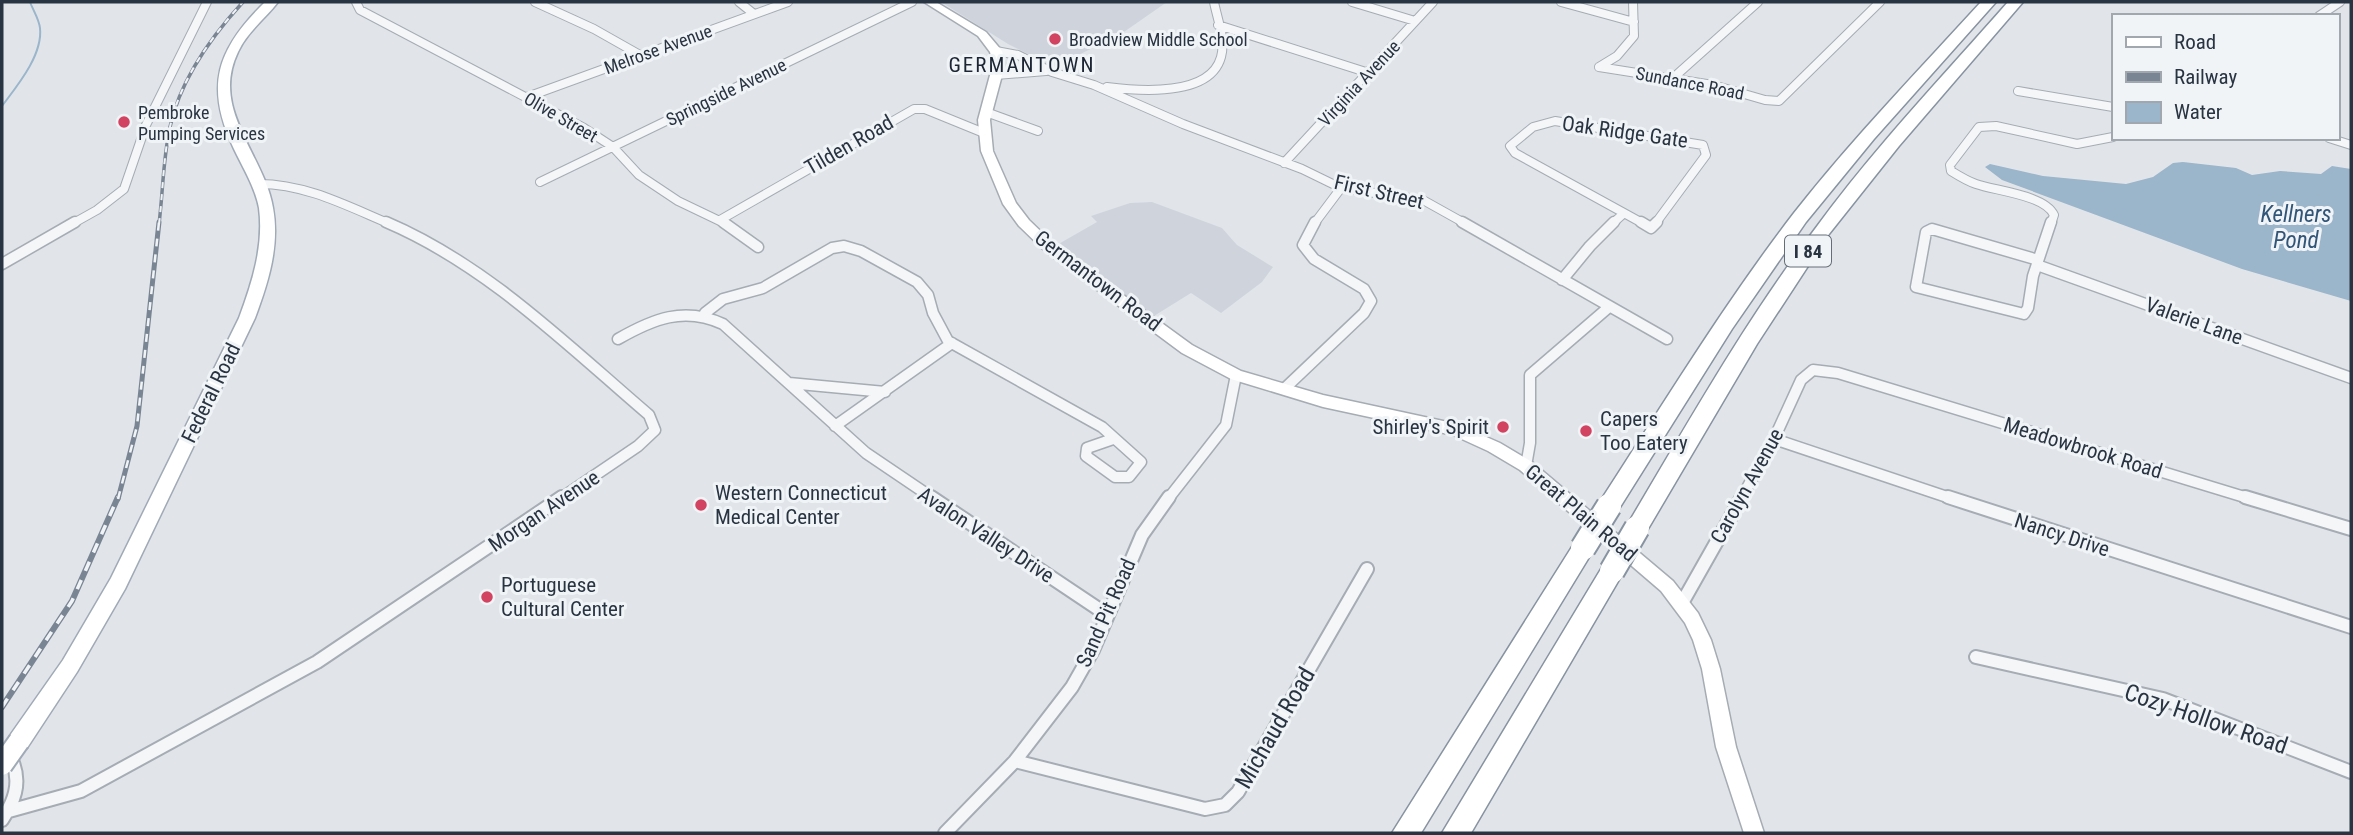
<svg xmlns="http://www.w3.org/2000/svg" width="2353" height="835" font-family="'Roboto Condensed',sans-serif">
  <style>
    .built { fill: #cfd4dc }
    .water { fill: #9bb5cb }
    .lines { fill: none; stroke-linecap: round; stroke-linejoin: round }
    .stream { stroke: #9bb5cb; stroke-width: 2 }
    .minor-far2-casing { stroke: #a6acb4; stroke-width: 10 }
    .minor-far1-casing { stroke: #a6acb4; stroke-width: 13 }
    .minor-casing { stroke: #a6acb4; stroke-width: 16 }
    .secondary-casing { stroke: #a6acb4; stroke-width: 3 }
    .primary-casing { stroke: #a0aab6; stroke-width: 3 }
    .motorway-casing { stroke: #8893a1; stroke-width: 3 }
    .minor-far2 { stroke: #f4f6f8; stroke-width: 8 }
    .minor-far1 { stroke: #f4f6f8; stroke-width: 10 }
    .minor { stroke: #f4f6f8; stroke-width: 12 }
    .secondary { fill: #fff; fill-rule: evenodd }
    .primary { fill: #fff; fill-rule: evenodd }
    .motorway { fill: #fff; fill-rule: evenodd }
    .rail-far2-casing { stroke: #7a8594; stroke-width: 3.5 }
    .rail-far1-casing { stroke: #7a8594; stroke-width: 5 }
    .rail-casing { stroke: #7a8594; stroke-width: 6 }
    .rail-far2 { stroke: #f1f4f7; stroke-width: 2; stroke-dasharray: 6; stroke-linecap: butt }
    .rail-far1 { stroke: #f1f4f7; stroke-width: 2.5; stroke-dasharray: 8; stroke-linecap: butt }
    .rail { stroke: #f1f4f7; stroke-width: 3.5; stroke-dasharray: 10; stroke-linecap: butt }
    .primary-bridge-casing { stroke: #a0aab6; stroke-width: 24; stroke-linecap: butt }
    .motorway-bridge-casing { stroke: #8893a1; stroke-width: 28; stroke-linecap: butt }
    .primary-bridge { stroke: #fff; stroke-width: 20 }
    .motorway-bridge { stroke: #fff; stroke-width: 24 }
    .poi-dot { fill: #d24361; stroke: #f1f4f7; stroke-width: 2.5 }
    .labels { text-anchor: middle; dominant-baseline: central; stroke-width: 6; stroke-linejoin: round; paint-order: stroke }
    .far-poi-label { font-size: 18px; fill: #293442; stroke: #f1f4f7; text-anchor: start }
    .far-street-label { font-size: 18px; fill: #293442; stroke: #f1f4f7 }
    .shield { fill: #f1f4f7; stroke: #656e78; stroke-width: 2 }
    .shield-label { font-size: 19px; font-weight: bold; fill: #293442 }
    .far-quarter-label { font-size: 21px; letter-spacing: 2px; fill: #1b2533; stroke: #f1f4f7 }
    .street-label { font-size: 21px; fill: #293442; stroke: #f1f4f7 }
    .poi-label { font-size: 21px; fill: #293442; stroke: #f1f4f7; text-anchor: start }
    .water-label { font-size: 23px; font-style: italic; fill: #315578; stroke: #f1f4f7 }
    .near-street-label { font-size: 24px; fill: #293442; stroke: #f1f4f7 }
  </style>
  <rect width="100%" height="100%" fill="#e1e5ea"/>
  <!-- built -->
  <path class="built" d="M941,2h226l-46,32 -67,33 -46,-23z
    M1152,202l70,26 15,17 36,22 -11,15 -41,31 -30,-20 -37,23 -99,-70 42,-24 -6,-6 39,-13z"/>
  <!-- water -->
  <path class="water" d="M2183,162l53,6 16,7 28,-4 41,3 11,-8 19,3v132l-109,-32 -240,-89 -17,-13 5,-3 53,12 83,8 27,-7 20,-14z"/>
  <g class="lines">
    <!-- stream -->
    <path class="stream" d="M2,106c15,-20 41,-51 38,-78 -1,-9 -7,-18 -10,-26"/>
    <!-- minor-far2 casing -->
    <g class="minor-far2-casing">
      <path id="minor-far2" d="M356,2l4,8 224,118 29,19 26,28 39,26 48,23
        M535,2l59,27 46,26
        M739,2l15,12
        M1352,2l63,19
        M1561,2l73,20
        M2319,16l21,-14
        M1218,25l151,48
        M996,51l22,4 34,17 42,13 89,39 119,45 39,19 82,12 43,24
        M1599,67l114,18 52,15 14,1 101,-99
        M1599,67l18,-11 17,-20 -1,-34
        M996,75l50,-4
        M1673,78l85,-76
        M1107,87c32,4 103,10 114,-30 5,-17 -4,-39 -7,-55
        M2018,91l95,16
        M527,97l261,-95
        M986,112l52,19
        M2329,138l22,7
        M1284,163l149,-161
        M540,182l372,-180
        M259,184c47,0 88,22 131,40
        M720,220l194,-111h11l59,24
        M72,224l25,-14 27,-21 22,-64 61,-123
        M1314,224l27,-36
        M1612,224l11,-10
        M1644,224l-129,-71 -5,-7 23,-19 22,-6 148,24 3,10 -51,69
        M2051,224l3,-9c-9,-20 -58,-24 -78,-31 -9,-3 -17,-8 -25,-13l-1,-6 29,-38 17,-1 81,18 36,-7"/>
    </g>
    <!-- minor-far1 casing -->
    <g class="minor-far1-casing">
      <path id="minor-far1" d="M386,222c101,43 181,123 263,193l6,15 -17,16 -78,53
        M723,222l35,25
        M1462,222l205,117
        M1641,222l10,6 6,-6
        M2038,260l-106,-31 -6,3 -10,55 108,27 4,-6 5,-32 18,-54
        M2,264l73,-42
        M2037,265l314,113
        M1562,280l28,-34 24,-24
        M705,313l18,-14 40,-11 69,-40 12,-2 17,5 56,31 11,13 5,18 15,28 154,86 39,35 -12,15h-14l-29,-21 1,-8 26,-9
        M618,339c35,-20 66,-33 105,-15l143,129 68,46
        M789,383l96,9
        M1284,389l80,-76 7,-12 -7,-12 -50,-30 -11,-14 12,-23
        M835,426l117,-83
        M1774,439l179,60
        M1526,466l4,-23v-68l79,-68
        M1168,499l58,-74 10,-50
        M1741,499l33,-60 27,-59 12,-10 25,3 413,126"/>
    </g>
    <!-- minor casing -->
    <g class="minor-casing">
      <path id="minor" d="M931,497l175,117
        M1948,497l403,130
        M2245,497l106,32
        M1682,603l60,-106
        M1976,657l187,42 188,73
        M1015,761l190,48 20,-4 13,-13 129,-223
        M9,811l72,-20 236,-129 245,-165
        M2,820c12,-18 19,-36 11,-57l-8,-4
        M945,833l70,-72 57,-74 21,-37 49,-115 27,-38"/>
    </g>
    <!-- secondary casing -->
    <g class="secondary-casing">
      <path id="secondary" d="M924,2h12l50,30 16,19 3,13 -15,56 3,31 23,52 13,17 27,26 136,99 49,26 82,24 134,29 43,19 32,19 141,119 25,32 13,27 9,29 16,78 28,86h-20l-28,-86 -14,-78 -9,-29 -8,-17 -24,-32 -141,-121 -32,-19 -35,-16 -130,-28 -92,-28 -49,-26 -136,-101 -27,-26 -16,-22 -22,-53 -3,-31 15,-56 -3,-12 -12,-16z"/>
    </g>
    <!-- primary casing -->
    <g class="primary-casing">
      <path id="primary" d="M265,2h13c-13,17 -31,30 -40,50 -28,58 26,102 35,156 7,38 -5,75 -18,110l-130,271 -48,83 -50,76 -8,3 -8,-3 -3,-7 3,-7 52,-74 48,-82 128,-260c13,-35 25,-72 20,-110 -4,-21 -16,-40 -25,-59 -30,-63 -17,-100 31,-147z"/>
    </g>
    <!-- motorway casing -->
    <g class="motorway-casing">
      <path id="motorway" d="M1981,2h15l-122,137 -68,83 -74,107 -115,183 -8,3 -8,-3 -3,-6 3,-6c63,-97 123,-196 193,-287 58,-74 124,-142 187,-211z
        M2008,2h15l-124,144 -70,88 -72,110 -112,190 -8,3 -8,-3 -3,-6 3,-6c60,-101 118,-204 189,-297 58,-79 126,-150 190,-223z
        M1583,539l8,3 3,6 -3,6 -170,279h-29l183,-291z
        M1612,562l8,2 4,7 -4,7 -149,255h-29l162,-269z"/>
    </g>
    <!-- minor-far2 -->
    <use href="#minor-far2" class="minor-far2"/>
    <!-- minor-far1 -->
    <use href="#minor-far1" class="minor-far1"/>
    <!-- minor -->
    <use href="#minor" class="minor"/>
    <!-- secondary -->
    <use href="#secondary" class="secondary"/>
    <!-- primary -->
    <use href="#primary" class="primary"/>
    <!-- motorway -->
    <use href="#motorway" class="motorway"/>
    <!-- rail-far2 casing -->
    <g class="rail-far2-casing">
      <path id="rail-far2" d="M159,224c4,-32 4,-66 11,-97 10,-47 41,-90 73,-125"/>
    </g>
    <!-- rail-far1 casing -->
    <g class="rail-far1-casing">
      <path id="rail-far1" d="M118,499l19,-73 22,-204"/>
    </g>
    <!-- rail casing -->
    <g class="rail-casing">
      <path id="rail" d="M2,707l70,-106 46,-104"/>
    </g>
    <!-- rail-far2 -->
    <use href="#rail-far2" class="rail-far2"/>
    <!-- rail-far1 -->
    <use href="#rail-far1" class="rail-far1"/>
    <!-- rail -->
    <use href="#rail" class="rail"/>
    <!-- primary-bridge casing -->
    <g class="primary-bridge-casing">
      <path id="primary-bridge" d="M2,765l17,-24"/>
    </g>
    <!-- motorway-bridge casing -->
    <g class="motorway-bridge-casing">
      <path id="motorway-bridge" d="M1583,548l26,-42
        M1612,571l25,-43"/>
    </g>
    <!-- primary-bridge -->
    <use href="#primary-bridge" class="primary-bridge"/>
    <!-- motorway-bridge -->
    <use href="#motorway-bridge" class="motorway-bridge"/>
  </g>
  <!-- markers -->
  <g class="poi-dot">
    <circle cx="1055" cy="39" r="7"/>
    <circle cx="124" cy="122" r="7"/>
    <circle cx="1503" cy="427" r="7"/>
    <circle cx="1586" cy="431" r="7"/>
    <circle cx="701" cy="505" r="7"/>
    <circle cx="487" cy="597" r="7"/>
  </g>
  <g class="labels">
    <!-- far-poi labels -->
    <g class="far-poi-label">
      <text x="1069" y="39">Broadview Middle School</text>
      <text x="138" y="112">Pembroke<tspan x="138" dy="21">Pumping Services</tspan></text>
    </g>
    <!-- far-street labels -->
    <g class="far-street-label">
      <text transform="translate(658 49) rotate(-20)">Melrose Avenue</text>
      <text transform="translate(1359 83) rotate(-47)">Virginia Avenue</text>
      <text transform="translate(1690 83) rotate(11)">Sundance Road</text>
      <text transform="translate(726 92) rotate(-26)">Springside Avenue</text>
      <text transform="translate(561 117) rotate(30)">Olive Street</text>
    </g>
    <!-- shield labels -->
    <rect class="shield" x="1785" y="235.5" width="46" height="31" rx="5"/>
    <g class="shield-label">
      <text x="1808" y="251">I 84</text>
    </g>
    <!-- far-quarter labels -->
    <g class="far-quarter-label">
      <text x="1022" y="65">GERMANTOWN</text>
    </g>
    <!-- street labels -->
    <g class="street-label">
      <text transform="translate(1625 132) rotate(8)">Oak Ridge Gate</text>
      <text transform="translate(849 145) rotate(-30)">Tilden Road</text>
      <text transform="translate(1379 192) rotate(13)">First Street</text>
      <text transform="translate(1098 281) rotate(37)">Germantown Road</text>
      <text transform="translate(2194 321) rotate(20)">Valerie Lane</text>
      <text transform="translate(211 393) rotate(-64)">Federal Road</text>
      <text transform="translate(2083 448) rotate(17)">Meadowbrook Road</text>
      <text transform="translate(1747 486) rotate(-61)">Carolyn Avenue</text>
      <text transform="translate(544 511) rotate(-34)">Morgan Avenue</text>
      <text transform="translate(1581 513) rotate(40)">Great Plain Road</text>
      <text transform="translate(986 535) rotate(33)">Avalon Valley Drive</text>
      <text transform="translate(2062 535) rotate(18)">Nancy Drive</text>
      <text transform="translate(1106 613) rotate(-66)">Sand Pit Road</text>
    </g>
    <!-- poi labels -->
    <g class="poi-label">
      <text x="1600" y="419">Capers<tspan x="1600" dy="24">Too Eatery</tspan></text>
      <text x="1489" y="427" text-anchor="end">Shirley's Spirit</text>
      <text x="715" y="493">Western Connecticut<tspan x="715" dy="24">Medical Center</tspan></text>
      <text x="501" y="585">Portuguese<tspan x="501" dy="24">Cultural Center</tspan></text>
    </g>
    <!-- water labels -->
    <g class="water-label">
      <text x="2296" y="214">Kellners<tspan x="2296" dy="26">Pond</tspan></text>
    </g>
    <!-- near-street labels -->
    <g class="near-street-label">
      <text transform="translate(2206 719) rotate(19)">Cozy Hollow Road</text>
      <text transform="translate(1275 728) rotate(-60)">Michaud Road</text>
    </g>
  </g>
  <!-- border -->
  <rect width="2353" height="835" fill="none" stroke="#293442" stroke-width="7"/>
  <!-- legend -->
  <rect x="2112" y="14" width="228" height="126" fill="#f1f4f7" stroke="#a1a7af" stroke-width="2"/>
  <rect x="2126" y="37" width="35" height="10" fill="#ffffff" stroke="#a1a7af" stroke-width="2"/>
  <text x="2174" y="49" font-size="21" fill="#293442">Road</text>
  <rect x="2126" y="72" width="35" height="10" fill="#7a8594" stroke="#a1a7af" stroke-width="2"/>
  <text x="2174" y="84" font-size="21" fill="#293442">Railway</text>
  <rect x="2126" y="102" width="35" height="21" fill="#9bb5cb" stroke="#a1a7af" stroke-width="2"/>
  <text x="2174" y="119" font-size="21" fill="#293442">Water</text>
</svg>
